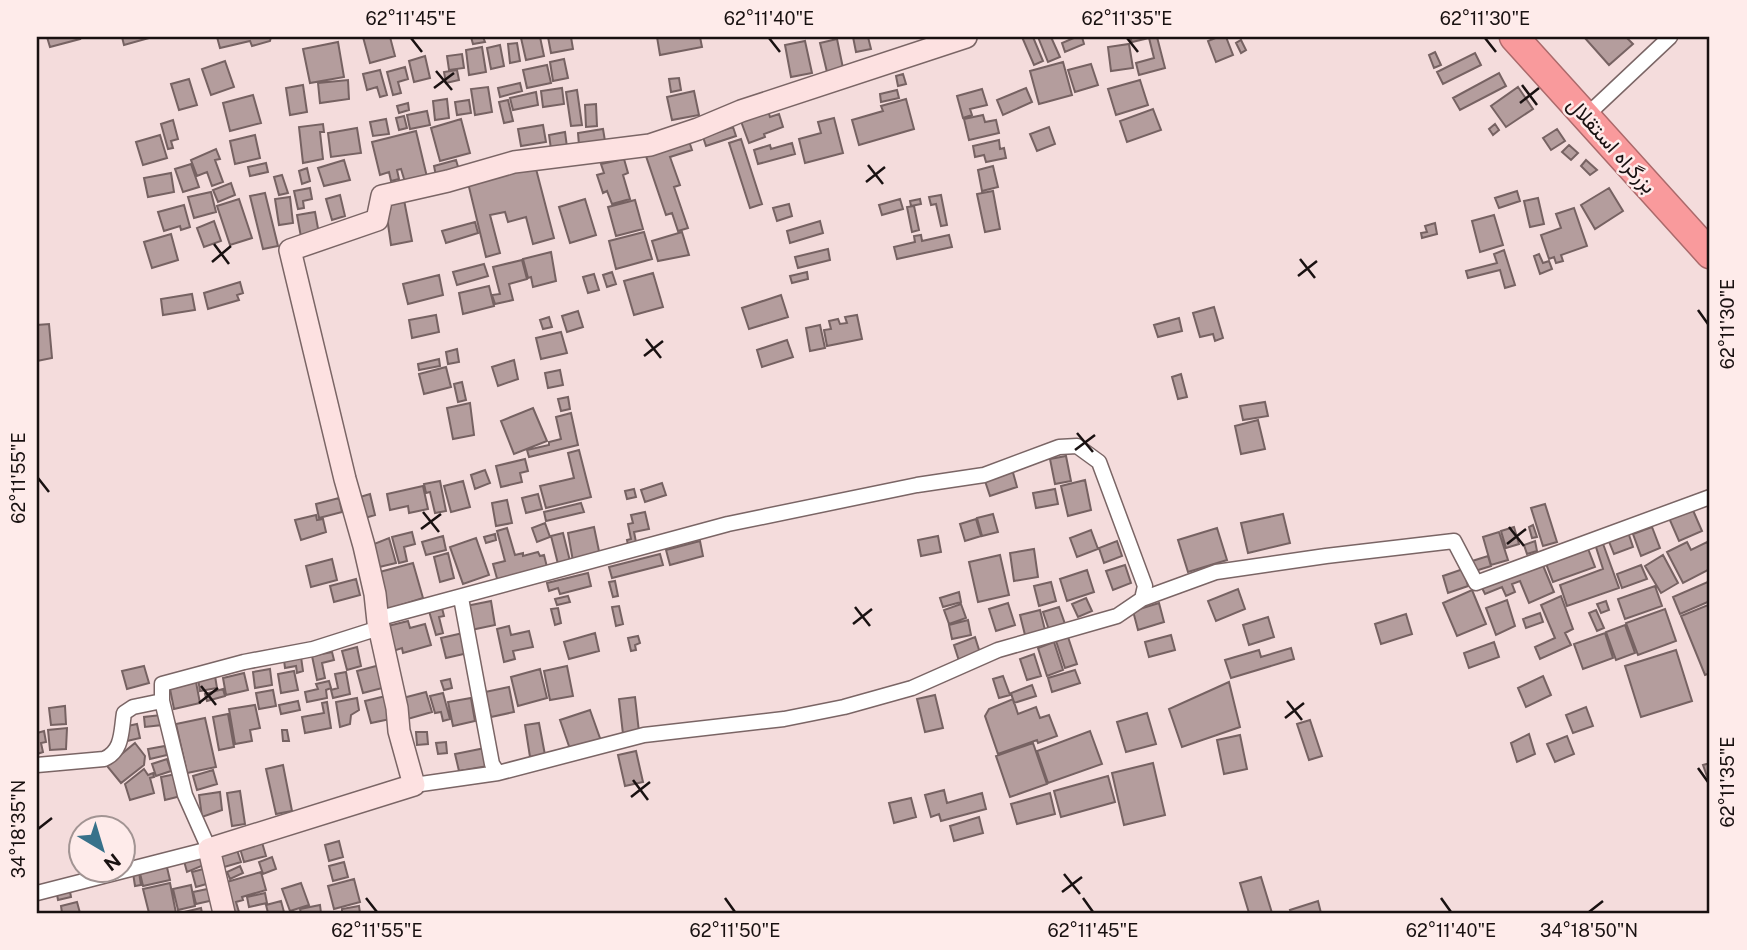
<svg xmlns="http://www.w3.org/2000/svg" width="1747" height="950" font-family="'Public Sans',Vazirmatn,sans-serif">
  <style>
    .building { fill: #b49d9d; stroke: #766262; stroke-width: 2 }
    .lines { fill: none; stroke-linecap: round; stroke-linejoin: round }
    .street-casing { stroke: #7a6565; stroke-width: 17 }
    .secondary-casing { stroke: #7a6565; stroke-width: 24 }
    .highway-casing { stroke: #ab6a6b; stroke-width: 31 }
    .street { stroke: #fff; stroke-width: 14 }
    .secondary { stroke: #fde1e1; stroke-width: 21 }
    .highway { stroke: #f99a9c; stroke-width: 28 }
    .ticks { fill: none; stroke: #191111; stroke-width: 2.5 }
    .labels { text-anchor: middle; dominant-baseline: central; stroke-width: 5; stroke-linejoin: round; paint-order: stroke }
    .street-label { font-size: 21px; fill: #191111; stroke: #feebea }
    .neatline { fill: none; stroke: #191111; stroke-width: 2.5 }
    .ticks-label { font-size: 18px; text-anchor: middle; fill: #191111 }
  </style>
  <rect width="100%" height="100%" fill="#f4dcdc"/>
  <!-- building -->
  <path class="building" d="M47,37h32l1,2 -30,8z
    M122,37h26l1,1 -25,7z
    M217,37h54l-1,4 -18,5 -2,-5 -30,7z
    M363,37h27l5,19 -25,7z
    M471,37h12l2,5 -12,2z
    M540,37l4,19 -18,4 -5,-22z
    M548,37h23l2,12 -22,4z
    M657,37h43l2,10 -42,8z
    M853,37h15l3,12 -15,3z
    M1022,37h11l10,24 -9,4z
    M1038,37h13l9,20 -12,5z
    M1076,37h6l2,7 -19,8 -3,-9z
    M1135,37h22l8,31 -26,7 -3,-12 18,-5 -5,-20 -17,4 -2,-4z
    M1218,37h8l7,18 -17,7 -8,-21z
    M1584,37h42l7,7 -24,21z
    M837,39l6,29 -16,4 -7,-29z
    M1241,40l5,10 -5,3 -5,-10z
    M805,41l7,32 -21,4 -6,-32z
    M338,42l6,35 -34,6 -7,-34z
    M517,43l3,18 -10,2 -2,-19z
    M1129,44l4,24 -22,3 -3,-24z
    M500,45l4,21 -13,3 -4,-21z
    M482,47l4,25 -17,3 -3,-25z
    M1435,52l6,13 -7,3 -5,-13z
    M1475,53l6,12 -38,19 -6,-12z
    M462,54l2,14 -15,2 -2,-14z
    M425,56l5,22 -16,4 -5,-21z
    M564,59l4,19 -15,3 -3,-19z
    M225,61l9,26 -23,8 -9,-26z
    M1063,62l9,33 -33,9 -9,-33z
    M1091,64l7,21 -23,7 -7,-22z
    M547,65l4,18 -24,5 -4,-18z
    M405,67l3,12 -10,3 3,11 -8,2 -6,-23z
    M380,70l7,25 -7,2 -3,-10 -10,3 -4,-16z
    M457,70l2,10 -13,3 -2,-11z
    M1499,73l7,13 -46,24 -7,-12z
    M903,74l3,10 -8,2 -2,-10z
    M679,78l2,12 -10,2 -2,-13z
    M189,79l8,26 -18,5 -8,-26z
    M348,80l1,19 -29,4 -2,-20z
    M1140,80l8,25 -32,10 -8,-26z
    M520,83l2,8 -22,6 -2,-9z
    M303,85l4,27 -17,3 -4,-27z
    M488,87l4,25 -17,3 -4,-26z
    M1518,87l15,22 -27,18 -15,-21z
    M562,88l2,16 -21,3 -2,-16z
    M1026,88l6,14 -29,13 -6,-15z
    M982,89l5,16 -17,4 2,6 -9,3 -6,-22z
    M577,90l5,35 -11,1 -5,-34z
    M897,90l2,8 -18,4 -1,-8z
    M694,91l5,24 -27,5 -5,-23z
    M536,92l2,13 -25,5 -3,-12z
    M253,95l8,28 -31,8 -7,-28z
    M447,99l2,19 -14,2 -2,-19z
    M906,99l8,30 -55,16 -7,-25 31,-9 -2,-5z
    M469,100l2,13 -14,2 -2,-13z
    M508,100l5,21 -9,2 -5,-21z
    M408,103l1,7 -10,3 -2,-7z
    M596,104l1,22 -11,1 -1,-22z
    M767,107l3,10 9,-3 4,13 -19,7 1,3 -16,6 -10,-27z
    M1153,109l8,21 -34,12 -7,-21z
    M427,111l3,14 -20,4 -3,-14z
    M983,115l2,7 11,-2 3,13 -30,7 -5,-21z
    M404,116l3,12 -8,2 -3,-12z
    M834,118l9,35 -38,10 -6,-24 22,-6 -3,-11z
    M386,119l3,15 -16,2 -3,-14z
    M461,119l9,34 -30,8 -9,-33z
    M173,120l5,19 -7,2 2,7 -5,1 -7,-25z
    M323,124l1,8h-4l3,27 -20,4 -4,-36z
    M1495,124l4,6 -6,5 -4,-6z
    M543,125l3,17 -25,4 -3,-17z
    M733,127l3,9 -30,10 -3,-9z
    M1049,127l6,17 -18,7 -7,-17z
    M357,128l4,25 -30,4 -3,-24z
    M603,129l2,12 -26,4 -1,-12z
    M1557,129l8,12 -14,9 -8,-12z
    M416,131l11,46 -22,5 -4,-13 -4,1 2,9 -8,2 -2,-9 -9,3 -8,-33z
    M565,132l2,15 -16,2 -2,-14z
    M160,135l7,23 -24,7 -7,-23z
    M255,135l5,23 -25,6 -5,-23z
    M741,139l21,65 -12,4 -21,-65z
    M999,140l1,9 4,-1 2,10 -20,4 -2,-7 -9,2 -2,-11z
    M689,141l3,9 -22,7 10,28 -6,2 14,41 -10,3 -6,-18 -6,2 -20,-59z
    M792,143l3,11 -37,10 -4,-14 16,-5 1,4z
    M1569,145l9,8 -7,7 -9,-8z
    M216,149l4,10 -5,1 8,22 -11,4 -5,-14 -10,4 -6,-16z
    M624,159l4,14 -5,2 7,24 -18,5 -5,-13 -4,2 -6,-18 7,-2 -3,-9z
    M344,160l6,20 -26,6 -6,-18z
    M456,160l3,10 -23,6 -2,-10z
    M1586,160l11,10 -7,5 -9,-9z
    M266,163l2,9 -18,4 -2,-9z
    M191,164l8,23 -16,5 -8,-23z
    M535,165l19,73 -21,6 -7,-27 -18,5 -3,-10 -15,3 10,38 -14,4 -18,-74z
    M993,166l5,21 -16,4 -4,-21z
    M307,168l3,13 -8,3 -3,-13z
    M171,173l3,19 -26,5 -4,-19z
    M282,175l6,18 -9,2 -5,-18z
    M231,183l4,12 -17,7 -5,-12z
    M310,188l2,11 -9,2 1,7 -6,1 -4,-18z
    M1609,188l14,23 -28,18 -14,-24z
    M993,191l7,38 -15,3 -8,-38z
    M1517,191l3,10 -21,7 -4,-10z
    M211,192l5,20 -22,6 -6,-21z
    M265,193l13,53 -15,3 -13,-53z
    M340,195l5,21 -13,4 -6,-21z
    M941,195l6,30 -6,1 -5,-22 -5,1 -2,-8z
    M290,197l3,26 -14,2 -4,-26z
    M1538,198l6,26 -14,3 -6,-26z
    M239,199l13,39 -22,7 -13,-39z
    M585,199l11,36 -26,8 -11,-36z
    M900,199l3,10 -21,6 -3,-10z
    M920,199l1,5 -10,2 -1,-5z
    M404,200l8,41 -21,4 -6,-42z
    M635,200l8,29 -27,7 -8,-29z
    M789,204l3,12 -15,5 -4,-13z
    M184,205l6,22 -9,3 -1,-4 -16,5 -6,-19z
    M914,206l5,24 -7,2 -5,-25z
    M1574,208l13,38 -26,9 2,6 -7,2 -2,-6 -5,2 -8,-24 20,-7 -5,-14z
    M315,212l4,22 -18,3 -4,-22z
    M1494,215l9,30 -23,7 -8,-31z
    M214,221l7,20 -17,6 -7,-19z
    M820,221l3,12 -33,10 -3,-12z
    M475,222l3,11 -32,10 -4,-12z
    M1435,223l2,11 -15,4 -1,-5 6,-1 -2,-6z
    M644,232l8,27 -36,10 -7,-28z
    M682,232l7,23 -31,6 -6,-20z
    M171,234l7,26 -26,8 -8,-26z
    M921,235l1,6 27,-6 3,12 -55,12 -3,-12 21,-5 -1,-6z
    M828,249l2,11 -32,8 -3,-11z
    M1504,250l11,35 -10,3 -5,-18 -32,8 -2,-7 31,-8 -3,-9z
    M551,252l5,29 -23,6 -2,-10 -3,1 -5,-19z
    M1539,254l4,9 6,-2 3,8 -12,5 -6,-18z
    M522,260l5,19 -18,5 4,16 -18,4 -3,-9 8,-1 -7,-27z
    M484,264l4,12 -31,9 -4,-13z
    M612,272l4,12 -9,3 -4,-12z
    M807,272l1,7 -16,4 -2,-7z
    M653,273l10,34 -29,8 -10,-34z
    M594,274l5,16 -11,3 -5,-16z
    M439,275l4,20 -35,9 -5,-20z
    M240,282l3,11 -6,2 2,5 -31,9 -4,-16z
    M489,286l5,20 -31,8 -4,-21z
    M192,294l3,16 -32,5 -2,-16z
    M781,295l7,22 -39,12 -7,-21z
    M1214,307l9,31 -8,3 -2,-7 -13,3 -7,-24z
    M578,311l5,16 -16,5 -5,-16z
    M436,315l3,17 -27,6 -3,-18z
    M857,315l5,24 -35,7 -3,-16 7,-1 -2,-8 9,-2 2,5 7,-1 -2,-6z
    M549,317l3,10 -9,2 -3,-9z
    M1179,318l3,13 -24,6 -4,-12z
    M49,324l3,34 -15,3v-36z
    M820,325l5,23 -15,3 -4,-23z
    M561,332l6,21 -26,6 -5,-21z
    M787,340l6,17 -31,10 -5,-17z
    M457,349l2,13 -11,2 -2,-12z
    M439,359l1,7 -21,4 -1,-6z
    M514,360l4,19 -20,7 -6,-19z
    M446,367l5,20 -27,7 -5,-20z
    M560,370l3,15 -15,3 -3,-15z
    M1181,374l6,23 -9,2 -6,-22z
    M462,382l4,18 -8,2 -4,-18z
    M568,397l2,12 -9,2 -3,-12z
    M1265,402l3,14 -25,4 -3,-14z
    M470,403l4,32 -21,4 -6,-31z
    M533,408l14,33 -33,13 -13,-33z
    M571,413l7,32 -49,12 -2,-7 22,-5v-3l12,-3 -5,-22z
    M1258,420l7,29 -24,5 -6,-28z
    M579,450l12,47 -45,11 -6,-22 34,-8 -6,-25z
    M1066,456l5,25 -16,3 -5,-25z
    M525,459l3,12 -8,2 2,9 -21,5 -5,-21z
    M1012,469l5,18 -27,9 -6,-18z
    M485,470l5,13 -15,6 -4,-14z
    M1085,480l6,30 -23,6 -7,-30z
    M440,481l6,30 -11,2 -5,-21 -4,1 -2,-9z
    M463,481l7,26 -19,5 -7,-26z
    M662,483l4,12 -21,7 -4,-12z
    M423,486l5,23 -19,4 -1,-7 -18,4 -3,-16z
    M634,489l2,8 -9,2 -2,-8z
    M1055,489l3,15 -22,4 -3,-15z
    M370,494l5,21 -10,3 -5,-21z
    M538,494l4,15 -16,4 -4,-15z
    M339,498l3,14 -23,6 -3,-14z
    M507,500l5,23 -16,3 -4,-23z
    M581,503l3,9 -38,9 -2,-9z
    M1545,504l12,38 -14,4 -12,-38z
    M1692,508l10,23 -23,10 -10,-23z
    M645,512l4,17 -15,3 3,15 -8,2 -2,-9 4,-1 -3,-15 5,-1 -2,-8z
    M993,514l5,18 -16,4 -5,-18z
    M1283,514l7,29 -42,10 -7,-30z
    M316,515l1,5 6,-1 3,13 -25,8 -6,-20z
    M976,519l5,17 -16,5 -5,-17z
    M545,523l5,14 -13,5 -5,-14z
    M1533,525l4,12 -5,1 -3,-11z
    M594,527l6,29 -27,5 -5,-28z
    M1514,527l5,17 -13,4 -5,-17z
    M1652,527l8,21 -19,8 -8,-22z
    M507,528l8,27 8,-2v3l15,-4 2,4 4,-1 3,12 -49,15 -5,-18 12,-3 -8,-30z
    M1217,528l10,32 -39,12 -10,-32z
    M1091,530l7,19 -21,8 -7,-19z
    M412,532l3,12 -11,3 3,14 -8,2 -7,-26z
    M1499,532l9,28 -17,5 -8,-28z
    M1628,532l5,15 -19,7 -6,-15z
    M563,533l7,28 -12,3 -7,-28z
    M495,534l1,6 -10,3 -2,-6z
    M443,536l3,14 -20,5 -4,-13z
    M938,536l3,16 -20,4 -3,-16z
    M389,538l7,25 -21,5 -6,-22z
    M476,538l13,37 -26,9 -13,-37z
    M700,541l3,15 -33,9 -4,-15z
    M1117,541l5,15 -18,7 -5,-15z
    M1535,541l2,10 -10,3 -3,-9z
    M1602,541l17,47 -52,18 -7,-21 43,-16 -8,-25z
    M1687,542l4,8 16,-8 3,7v20l-27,14 -16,-31z
    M1587,546l8,21 -42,15 -8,-21z
    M1034,549l4,28 -24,4 -4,-28z
    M448,553l6,25 -14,4 -6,-25z
    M660,554l3,11 -51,13 -3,-11z
    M1000,555l9,40 -31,7 -9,-40z
    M1663,555l15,28 -17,10 -16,-27z
    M1488,556l3,10 -19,6 -3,-10z
    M332,559l5,21 -26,7 -5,-21z
    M413,563l10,35 -37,12 -10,-37z
    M1542,563l12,29 -25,11 -9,-22 -8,3 3,8 -9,4 -4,-9 -17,7 -4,-8z
    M1125,565l6,18 -18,7 -7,-19z
    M1641,565l6,14 -25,9 -5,-14z
    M1463,569l5,17 -20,7 -5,-17z
    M1087,570l7,22 -27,9 -7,-22z
    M588,573l3,13 -31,8 -2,-6 -9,3 -2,-8z
    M356,579l4,16 -26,7 -4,-16z
    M615,581l3,15 -5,1 -4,-15z
    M1710,581v20l-30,13 -7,-17z
    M1051,582l5,19 -17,5 -5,-20z
    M1655,586l7,20 -37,13 -7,-20z
    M1238,589l7,20 -29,12 -8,-20z
    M1472,590l14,34 -29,12 -14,-33z
    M959,592l2,10 -18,5 -3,-9z
    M568,596l2,6 -13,3 -2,-6z
    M1561,596l12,33 -8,4 6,12 -31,14 -5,-12 20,-9 -14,-33z
    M1086,598l6,13 -14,6 -6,-13z
    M1507,600l8,26 -19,9 -10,-27z
    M491,601l4,24 -24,5 -5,-24z
    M1606,601l3,9 -8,3 -4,-9z
    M1008,603l7,22 -19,6 -7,-22z
    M1159,603l5,19 -26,8 -5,-19z
    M961,604l5,14 -17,6 -5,-14z
    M1708,605l2,7v61l-5,2 -24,-59z
    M619,606l4,18 -7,2 -4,-19z
    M1059,607l6,17 -16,6 -6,-18z
    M442,608l2,8 -5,1 4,16 -7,2 -7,-24z
    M558,608l3,15 -6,2 -4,-16z
    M1665,609l11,32 -38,14 -12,-32z
    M1040,610l5,20 -20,5 -5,-20z
    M1596,610l8,18 -7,3 -8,-18z
    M1540,613l3,9 -17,6 -3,-9z
    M1406,614l6,20 -31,10 -6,-20z
    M1268,617l6,20 -25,8 -6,-20z
    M968,620l3,15 -19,4 -3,-14z
    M408,621l2,7 15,-4 6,21 -28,8 -1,-5 -12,4 -6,-25z
    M1625,625l10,28 -19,7 -10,-28z
    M509,626l2,9 18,-4 4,16 -20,4 2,8 -11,3 -7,-33z
    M463,633l5,20 -22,5 -5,-20z
    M595,633l4,18 -30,8 -5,-17z
    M1605,633l8,25 -30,11 -9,-25z
    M1171,635l4,15 -26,7 -4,-15z
    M638,636l2,7 -5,2 1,5 -5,1 -3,-13z
    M975,637l5,16 -21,8 -5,-16z
    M1068,637l9,27 -12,4 -9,-27z
    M1054,642l9,28 -16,6 -9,-28z
    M1494,642l5,15 -30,11 -5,-15z
    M357,647l4,19 -14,4 -5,-19z
    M1291,648l3,11 -63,19 -6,-18 34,-10 2,7z
    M1676,650l16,51 -51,16 -16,-51z
    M332,652l2,8 -12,3 3,15 -8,2 -5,-24z
    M1034,654l7,22 -14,4 -7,-21z
    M301,657l2,14 -6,2 -1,-7 -11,2 -1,-8z
    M380,665l6,22 -23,6 -6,-22z
    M144,666l5,17 -22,6 -5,-18z
    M567,666l6,30 -23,4 -6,-29z
    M270,669l2,16 -17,3 -2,-16z
    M540,669l7,29 -29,8 -7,-29z
    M1075,670l5,13 -28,9 -4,-14z
    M294,671l4,19 -17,3 -3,-19z
    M346,672l4,22 -17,4 -2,-8 7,-2 -3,-14z
    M244,673l4,17 -22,5 -3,-17z
    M215,676l2,12 -17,3 -2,-12z
    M1003,676l7,19 -11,3 -6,-19z
    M1543,676l8,19 -25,12 -8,-19z
    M450,679l2,9 -8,2 -3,-9z
    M329,681l2,7 -5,2 1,8 -20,4 -2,-10 13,-3 -2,-5z
    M196,682l4,21 -26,6 -4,-20z
    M1229,682l11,45 -58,20 -13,-38z
    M1032,685l4,11 -22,7 -3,-10z
    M509,687l5,25 -23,5 -6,-25z
    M223,689l2,7 -18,5 -2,-7z
    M273,690l3,16 -17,3 -3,-16z
    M426,692l6,20 -28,8 -5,-21z
    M443,693l7,26 -7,2 -2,-9 -6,1 -5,-17z
    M390,695l5,23 -24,5 -6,-22z
    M935,695l8,33 -18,4 -8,-33z
    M635,697l4,35 -16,2 -4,-35z
    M357,698l2,12 -8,5 -1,9 -10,3 -4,-25z
    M471,698l4,23 -22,5 -5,-24z
    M1013,699l5,15 18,-7 4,11 9,-3 8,21 -19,7 -1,-3 -39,14 -13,-38 4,-7z
    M298,701l2,9 -19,4 -2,-9z
    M327,702l4,26 -26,5 -3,-16 22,-4 -2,-10z
    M255,705l5,23 -10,2 2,11 -17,3 -6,-35z
    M65,706l1,18 -15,1 -2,-17z
    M1586,707l7,19 -20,7 -7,-18z
    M590,710l11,31 -30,11 -11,-32z
    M1147,713l9,31 -30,8 -9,-30z
    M228,714l6,33 -15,3 -6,-33z
    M161,715l1,10 -17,2 -1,-10z
    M205,718l11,49 -29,6 -11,-49z
    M1310,720l12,36 -13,4 -12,-36z
    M539,723l6,32 -15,2 -5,-32z
    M137,724l3,14 -13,3 -4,-14z
    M67,728l-1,21 -16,1 -2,-20z
    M282,730h5l2,11h-6z
    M44,731l2,11 -5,1 2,9 -6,2v-21z
    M1090,731l12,33 -54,19 -11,-32z
    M416,732h11l1,12 -11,1z
    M1529,734l6,20 -18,8 -6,-19z
    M1240,735l7,34 -23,5 -7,-34z
    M1567,736l7,18 -19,8 -8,-18z
    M446,742l1,11 -9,1 -2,-11z
    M135,743l10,13 -1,9 -23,18 -14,-17z
    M1033,743l14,41 -37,13 -14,-41z
    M165,746l2,9 -17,4 -2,-10z
    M485,748l3,18 -29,5 -4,-17z
    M636,751l7,31 -18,4 -7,-31z
    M167,759l4,12 -15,5 -4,-12z
    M1153,763l12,52 -41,10 -12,-52z
    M1710,763v22l-7,-20z
    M283,765l9,46 -16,3 -10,-45z
    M144,769l4,6 5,-2 1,4 -4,1 4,15 -24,7 -5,-16z
    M213,770l4,14 -20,6 -4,-14z
    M176,774l5,22 -16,4 -4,-23z
    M1108,776l7,26 -54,15 -7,-26z
    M944,790l3,13 35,-10 4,16 -45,12 -2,-7 -8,3 -6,-22z
    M240,791l5,33 -13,2 -5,-33z
    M220,792l2,18 -20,7 -3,-22z
    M1050,793l5,21 -38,10 -6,-20z
    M911,798l5,19 -22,6 -5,-20z
    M979,817l4,16 -29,8 -4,-15z
    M261,839l5,17 -22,6 -5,-17z
    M339,841l4,16 -14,4 -4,-16z
    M236,847l5,15 -20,6 -4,-15z
    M201,856l3,9 -17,7 -3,-11z
    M272,857l4,12 -13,5 -4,-12z
    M165,859l5,21 -27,6 -4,-17z
    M344,862l4,15 -15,4 -4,-15z
    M240,866l3,7 -13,6 -3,-7z
    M207,868l3,15 -14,4 -4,-15z
    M139,872l2,13 -6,1 -2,-13z
    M261,872l5,18 -24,7 1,3 -7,2 3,10 -11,1 -8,-29z
    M1261,877l11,36h-23l-9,-30z
    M354,879l6,23 -26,7 -6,-23z
    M170,883l6,30h-27l-6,-24z
    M301,883l8,22 -19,6 -8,-22z
    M191,885l4,21 -17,4 -5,-21z
    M69,886l2,11 -13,3 -2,-11z
    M212,888l2,12 -18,4 -3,-12z
    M265,893l2,10 -18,4 -2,-10z
    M281,901l3,11 -16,1 -2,-8z
    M1318,901l3,12h-30l-1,-3z
    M77,902l3,11h-18l-1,-7z
    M320,905l1,8h-20l-1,-4z
    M359,906l1,7h-18v-4z
    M201,908l1,5h-22z"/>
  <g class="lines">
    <!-- street casing -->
    <g class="street-casing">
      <path id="street" d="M1586,116l84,-79
        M461,598l31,166 6,9
        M37,765l67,-6c19,-8 17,-28 20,-46l9,-6 29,-6v-17l82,-22 69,-13 66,-21 5,-11 344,-93 189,-39 67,-10 75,-28 18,-1 22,16 46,124 -3,13
        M414,785l84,-12 146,-38 140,-16 60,-12 68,-19 86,-38 119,-34 25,-17 74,-27 110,-16 128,-15 22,42 234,-86
        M37,893l172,-44 -24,-54 -23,-94"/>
    </g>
    <!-- secondary casing -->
    <g class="secondary-casing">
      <path id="secondary" d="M224,913l-15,-64 205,-64 -15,-54 -2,-23 -19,-86 -3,-28 -11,-48 -19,-67 -55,-229 87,-30 5,-24 66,-15 66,-19 136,-17 48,-16 43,-18 225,-74"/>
    </g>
    <!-- highway casing -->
    <g class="highway-casing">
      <path id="highway" d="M1514,37l196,217"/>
    </g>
    <!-- street -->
    <use href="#street" class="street"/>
    <!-- secondary -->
    <use href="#secondary" class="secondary"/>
    <!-- highway -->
    <use href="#highway" class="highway"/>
  </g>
  <!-- ticks -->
  <path class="ticks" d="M411,38l11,14M769,38l11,14M1127,38l11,14M1485,38l11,14M436,71l16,19M1522,85l15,20M434,88l20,-15M1520,103l19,-15M868,165l15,19M866,182l19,-15M214,244l15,20M1300,259l15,19M212,262l19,-16M1298,276l19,-15M1698,310l10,14M646,339l15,19M644,356l19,-15M1077,433l16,19M1075,450l20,-15M38,478l11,14M423,512l16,20M1509,527l15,19M421,529l20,-15M1507,544l19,-15M855,607l15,19M853,624l19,-15M201,686l15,19M1287,701l15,19M199,703l19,-15M1285,718l19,-15M1698,768l10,14M633,780l15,20M631,797l19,-15M38,829l14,-11M1064,874l16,20M1062,892l20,-15M366,898l11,14M725,898l10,14M1083,898l10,14M1441,898l10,14M1589,912l14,-11"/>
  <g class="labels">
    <!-- street labels -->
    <g class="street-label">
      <text transform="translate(1612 145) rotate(48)">بزرگراه استقلال</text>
    </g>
  </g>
  <!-- border -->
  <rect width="1747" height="950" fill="none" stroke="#feebea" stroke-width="77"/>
  <!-- north arrow -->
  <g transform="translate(102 849) rotate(142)"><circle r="33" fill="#feebea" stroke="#a29493" stroke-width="2"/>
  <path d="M0-5L12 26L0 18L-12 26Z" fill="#37718a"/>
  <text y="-10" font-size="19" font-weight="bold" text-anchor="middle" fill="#191111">N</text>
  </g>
  <rect x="38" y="38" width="1670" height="874" class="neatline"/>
  <g class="ticks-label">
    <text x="411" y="25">62°11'45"E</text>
    <text x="769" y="25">62°11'40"E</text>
    <text x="1127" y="25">62°11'35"E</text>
    <text x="1485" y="25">62°11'30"E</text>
    <text transform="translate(1728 324) rotate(-90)" y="6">62°11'30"E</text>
    <text transform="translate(19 478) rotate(-90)" y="6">62°11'55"E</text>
    <text transform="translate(1728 782) rotate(-90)" y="6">62°11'35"E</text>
    <text transform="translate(19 829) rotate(-90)" y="6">34°18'35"N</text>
    <text x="377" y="937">62°11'55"E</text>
    <text x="735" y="937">62°11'50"E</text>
    <text x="1093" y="937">62°11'45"E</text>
    <text x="1451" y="937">62°11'40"E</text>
    <text x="1589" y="937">34°18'50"N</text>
  </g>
</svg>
